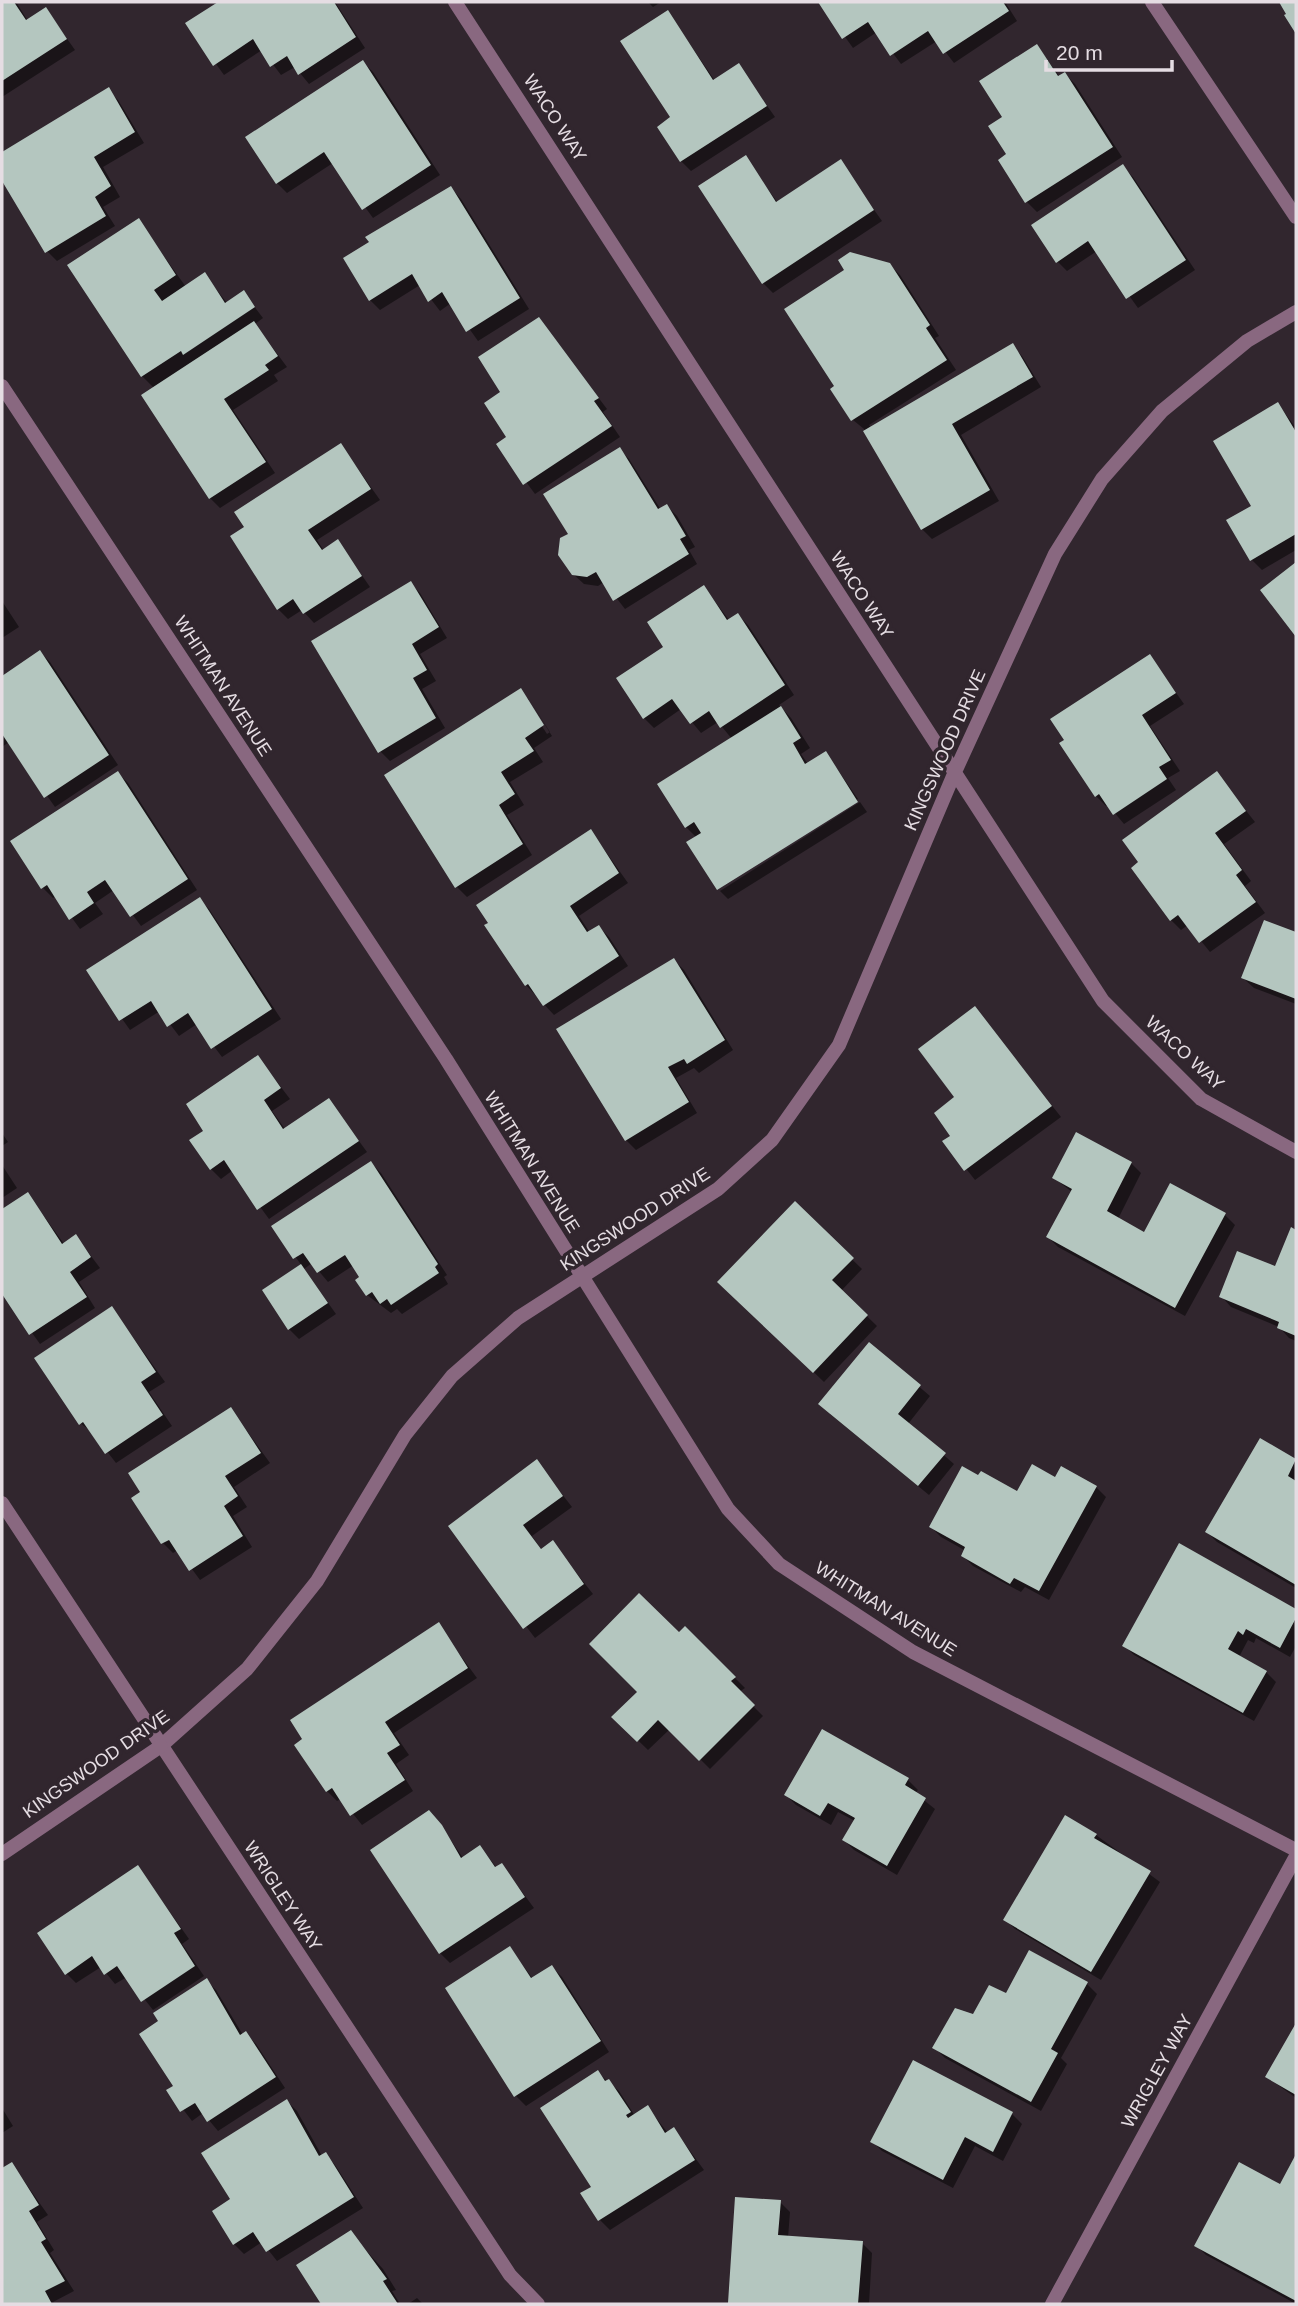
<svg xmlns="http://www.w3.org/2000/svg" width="1298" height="2306" font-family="Arial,sans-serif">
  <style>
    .shadow { fill: #0007 }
    .building { fill: #b4c6bf }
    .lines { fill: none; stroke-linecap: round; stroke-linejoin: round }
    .minor { stroke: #896880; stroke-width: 14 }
    .tertiary { stroke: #896880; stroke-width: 14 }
    .labels { text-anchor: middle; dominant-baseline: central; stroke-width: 7; stroke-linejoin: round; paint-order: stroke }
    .street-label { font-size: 18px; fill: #e5dde3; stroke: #31262e }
  </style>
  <rect width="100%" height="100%" fill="#31262e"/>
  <!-- shadow -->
  <path class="shadow" d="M2,2h14l12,19 18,-12 29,41 -73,47z
    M222,2h113l30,46 -56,36 -14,-17 -14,8 -19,-25 -38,25 -37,-51z
    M648,2h13l-8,5z
    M820,2h185l12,19 -63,42 -17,-22 -36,23 -24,-32 -24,16z
    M668,12l47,69 24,-15 36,51 -84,54 -10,-10 -9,-43z
    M1037,46l23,31 5,-3 10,10 47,73 -85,55 -10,-10 -18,-47z
    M363,62l10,10 67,103 -67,43 -40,-55 -46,30 -10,-10z
    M108,90l10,10 26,43 -41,24 17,30 -17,10 12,19 -58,35 -10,-10 -45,-74v-23z
    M745,158l33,45 62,-41 42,59 -109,72 -10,-10z
    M1123,167l10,10 62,93 -57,38 -41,-57 -30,20 -10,-10z
    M451,188l10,11 68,110 -51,32 -27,-38 -11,8 -20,-26 -40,25 -10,-10z
    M138,220l48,67 19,-12 22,28 16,-11 20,26 -8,6 32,43 -13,8 4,6 -45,29 42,63 -55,35 -10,-10 -56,-110 -12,-12z
    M889,264l11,11 39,61 -4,2 21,32 -87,55 2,3 141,-82 10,10 19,31 -80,48 38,66 -67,38 -10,-10 -58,-100 -11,-9z
    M539,319l68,90 -4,3 17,25 -85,57 -37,-50 11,-7 -6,-45z
    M1278,404l18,24v122l-34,20 -10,-10 1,-54z
    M341,445l39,55 -63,40 7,11 14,-10 32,46 -56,36 -12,-13 -14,9 -10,-10 -32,-81z
    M619,449l10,10 32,51 6,-4 10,10 18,31 -6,3 8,14 -72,45 -21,-27 -6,4 -14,-2 -11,-10 -3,-40z
    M410,583l10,10 27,45 -27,16 16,27 -14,8 23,39 -55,33 -10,-10z
    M704,587l25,33 9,-5 10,10 46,70 -15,10 12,13 19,30 -9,6 7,10 18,-11 32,46 -140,89 -22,-51 -10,-10 46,-88 -14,-17 -17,11 -20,-24 -27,19 -10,-10 22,-71z
    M2,601l17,26 -17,11z
    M40,652l10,10 68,103 -63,42 -46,-65 -7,5v-69z
    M1150,656l34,48 -34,22 30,45 -12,7 8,12 -52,34 -16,-19 -2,1 -10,-10z
    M520,691l9,9h-4l22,34 3,-2 -20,-31 22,35 -18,12 9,14 -33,20 14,23 -17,10 25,40 -65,42 -10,-10z
    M118,773l10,10 69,107 -56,36 -27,-36 -19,13 8,11 -23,15 -24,-33 -3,2 -10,-10z
    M1217,774l38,48 -31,22 27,37 -6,5 20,27 -55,39 -22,-27 -7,5 -10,-10z
    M860,802l7,10 -139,87 -8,-8z
    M591,831l37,52 -49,33 11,17 9,-6 10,10 19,29 -74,49 -28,-30z
    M199,899l10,10 72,110 -59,38 -25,-33 -18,12 -19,-25 -30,19 -42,-59z
    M1265,922l31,12v70l-42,-16 -11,-10z
    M674,960l10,10 49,80 -34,23 -5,-5 -18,10 21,35 -61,37 -10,-10z
    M975,1008l86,109 -86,63 -30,-38 7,-6z
    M258,1057l32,42 -18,12 13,18 44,-29 38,52 -98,67 -36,-49 -12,9 -10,-10 -5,-38z
    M2,1133l6,9 -6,4z
    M371,1163l10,10 66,102 -3,2 4,7 -46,30 -5,-5 -6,4 -24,-18 -13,-30 -26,17 -16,-19 -8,6 32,45 -37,25 -10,-10 13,-63 -28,-39z
    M1131,1163l10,10 -23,46 27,15 80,-19 10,10 -50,91 -127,-69 -10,-10 24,-45 -18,-14z
    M2,1165l15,23 -15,10z
    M28,1194l36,50 12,-8 24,32 -21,14 16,26 -55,36 -38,-53v-80z
    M795,1204l67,65 -21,22 36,35 -53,56 -104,-100z
    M1292,1230l4,1v110l-7,-3 -10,-11 -48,-20 -10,-11 55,-27z
    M112,1308l53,74 -16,10 23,34 -56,37 -24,-31 -12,-9z
    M869,1344l61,52 -22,28 46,40 -25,31 -99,-81z
    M231,1409l39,54 -36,24 13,20 -14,9 19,31 -52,33 -22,-30 -5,3 -10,-10 -21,-51z
    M1261,1441l35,20v127l-79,-46 -10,-10z
    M537,1462l35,45 -40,29 10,14 10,-8 41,52 -58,44 -85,-112z
    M1056,1479l40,8 10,10 -57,103 -24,-13 -4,5 -48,-26 -10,-10 3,-5 -25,-14 -10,-10z
    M1180,1546l116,65v35l-6,11 -34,-19 -2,5 -6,-3 -9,17 27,15 10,10 -22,39 -120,-66 -10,-10z
    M438,1625l39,53 -83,55 15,22 -13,9 17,27 -51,34 -21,-26 -4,2 -10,-10z
    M685,1628l60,60 -6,4 24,24 -53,53 -40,-40 -22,21 -34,-33 25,-25z
    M908,1780l10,10 -3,3 20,16 -38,66 -43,-25 -10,-10 11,-19 -17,-9 -7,13 -35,-20 -10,-10z
    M439,1823l24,35 17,-11 17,21 5,-3 32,43 -84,55 -10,-10z
    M1096,1835l64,47 -59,98 -86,-51 -10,-10z
    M138,1867l51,72 -7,5 22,32 -51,34 -26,-33 -12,7 -14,-17 -25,16 -10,-10z
    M510,1948l23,31 19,-12 10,10 47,75 -83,54 -10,-10z
    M206,1980l10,10 27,45 3,-1 10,10 29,44 -67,43 -15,-18 -11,8 -23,-30 6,-4 -15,-66z
    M1087,1984l10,10 -36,64 6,6 -26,47 -96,-53 -10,-10 71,-53z
    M1296,2027v71l-29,-21z
    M598,2073l21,18 16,25 13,-8 20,25 6,-4 30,41 -94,60 -10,-10z
    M287,2101l10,10 25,45 3,-2 10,11 28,43 -86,53 -15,-19 -18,12 -10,-10 -1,-44z
    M2,2108l11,18 -11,7z
    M1012,2114l10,10 -19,37 -28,-15 -22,42 -71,-37 -10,-10z
    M1296,2158v146l-90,-49 -10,-10 85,-59z
    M12,2164l36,51 -11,7 17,28 -4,3 24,38 -21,11 2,2h-53v-134z
    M780,2202l10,10 -2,26 74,5 10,10 -3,51 -139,-2z
    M350,2233l33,36 13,21 -4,1 8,13h-77l-25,-38z
    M417,2298l6,6h-15z"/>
  <!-- building -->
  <path class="building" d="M2,2h12l12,18 20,-13 21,32 -65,42z
    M218,2h116l22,35 -58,38 -11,-19 -17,11 -17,-28 -40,27 -28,-43z
    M818,2h185l6,9 -66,43 -15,-23 -38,25 -22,-34 -26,17z
    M1279,2h17v32l-12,-19 2,-1z
    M668,10l45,70 26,-17 28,43 -87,56 -23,-35 13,-10 -50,-76z
    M1037,44l21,32 7,-4 48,75 -88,56 -27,-43 8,-6 -18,-28 14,-9 -23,-36z
    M363,60l68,105 -69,45 -38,-58 -48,32 -31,-47z
    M109,87l26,45 -41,25 17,29 -16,11 11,19 -61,37 -43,-72v-29z
    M746,155l30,47 65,-43 33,51 -112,74 -64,-98z
    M1123,164l63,96 -60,39 -38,-58 -32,22 -25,-38z
    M451,186l69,112 -54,34 -24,-40 -14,10 -16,-28 -43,27 -26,-43 26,-16 -4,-5z
    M139,218l37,57 -22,15 8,11 43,-29 20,31 19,-13 11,17 -72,48 -2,-4 -40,26 -74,-112z
    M850,252l40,11 40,62 -4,3 21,32 -96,61 -21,-32 4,-3 -50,-77 60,-39 -6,-10z
    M539,317l60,81 -5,3 18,25 -89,59 -27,-41 10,-7 -22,-34 16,-11 -22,-35z
    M254,321l24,35 -13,9 4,5 -45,29 42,63 -57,37 -68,-104z
    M1013,343l20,34 -81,47 38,66 -69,40 -58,-99z
    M1278,402l18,30v102l-46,27 -24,-41 25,-14 -38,-65z
    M341,443l30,46 -63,41 14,20 16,-11 24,37 -59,38 -10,-15 -16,11 -47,-74 14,-9 -10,-15z
    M620,447l38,62 9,-5 19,32 -6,3 9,15 -76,47 -17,-29 -9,5 -15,-2 -14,-20 2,-17 8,-4 -25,-40z
    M1296,562v75l-36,-47z
    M411,581l28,46 -27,17 15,26 -14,8 23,40 -58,35 -67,-112z
    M704,585l23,35 11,-7 47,72 -65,43 -11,-17 -19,13 -18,-25 -29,20 -27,-41 47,-31 -16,-25z
    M40,650l69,105 -65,43 -42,-64v-58z
    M1150,654l26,39 -34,22 29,45 -12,7 8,12 -54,36 -14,-21 -4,3 -36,-54 5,-3 -14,-21z
    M521,688l23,37 -19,13 9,13 -33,21 14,22 -16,11 24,39 -68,44 -71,-113z
    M781,706l20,32 -8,5 12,21 21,-13 32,51 -141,88 -31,-48 15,-9 -7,-11 -9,6 -28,-44z
    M118,771l70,108 -58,38 -25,-37 -18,12 7,11 -25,17 -22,-35 -6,4 -31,-48z
    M1217,771l29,40 -31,22 27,37 -6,5 20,27 -57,41 -21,-28 -8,6 -39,-53 7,-6 -16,-22z
    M591,829l28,44 -49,33 17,26 12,-7 20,31 -76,50 -15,-22 -3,2 -41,-61 4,-2 -12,-18z
    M200,897l72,112 -61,40 -23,-36 -21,14 -16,-26 -32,20 -33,-51z
    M1264,920l32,12v67l-55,-21z
    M674,958l51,82 -38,24 -3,-5 -16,8 21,35 -64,39 -69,-112z
    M975,1006l77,100 -88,65 -22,-30 8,-5 -16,-23 20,-16 -36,-48z
    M258,1055l23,33 -17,12 19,29 46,-31 30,43 -102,69 -33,-50 -14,10 -21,-30 14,-9 -17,-27z
    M1076,1132l56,30 -25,49 37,21 26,-49 56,30 -51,95 -129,-71 26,-48 -20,-11z
    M371,1161l67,103 -3,3 4,6 -48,32 -4,-6 -7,5 -8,-12 -6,4 -11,-16 4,-3 -14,-22 -28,18 -14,-20 -10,6 -22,-33z
    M28,1192l34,52 14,-10 15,23 -21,15 17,25 -58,38 -27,-41v-85z
    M795,1201l59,57 -22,22 36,35 -55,58 -96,-91z
    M1291,1227l5,3v106l-19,-8 2,-6 -60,-25 18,-46 38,15z
    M301,1264l27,39 -40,27 -26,-40z
    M112,1306l44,66 -15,10 22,33 -58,39 -22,-32 -4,3 -45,-67z
    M869,1342l52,43 -23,29 48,39 -28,33 -100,-82z
    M231,1407l30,46 -36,23 13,20 -14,10 19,30 -54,35 -20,-31 -8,4 -30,-46 9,-6 -12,-19z
    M1260,1438l36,21 -8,17 8,5v104l-91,-53z
    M537,1459l26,37 -40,29 18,24 12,-9 31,44 -61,45 -75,-103z
    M1032,1464l23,13 6,-11 36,20 -58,105 -25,-13 -4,6 -49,-28 4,-9 -36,-20 33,-61 16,9 3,-4 36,20z
    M1179,1543l117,66v9l-16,30 -34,-19 -3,6 -5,-4 -10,18 39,22 -24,42 -121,-67z
    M639,1593l40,39 6,-6 51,51 -5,4 24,24 -56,56 -41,-41 -21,22 -26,-25 26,-25 -48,-48z
    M439,1622l29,46 -83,54 15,23 -13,8 18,27 -55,36 -18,-28 -6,4 -32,-47 8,-6 -12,-19z
    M822,1729l87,49 -4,7 21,13 -39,68 -45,-26 13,-22 -27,-15 -8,13 -36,-21z
    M429,1810l13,15 19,33 19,-13 15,22 7,-4 23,34 -86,57 -69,-104z
    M1065,1815l32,19 -3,4 57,33 -60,101 -88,-52z
    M138,1865l43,64 -7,4 21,33 -54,36 -24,-36 -13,9 -12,-19 -27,19 -28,-42z
    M510,1946l21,32 21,-13 49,76 -87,56 -69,-109z
    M1029,1950l59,32 -37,67 7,4 -27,49 -99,-54 23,-40 18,6 16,-29 17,8z
    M207,1978l33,57 6,-4 30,46 -69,45 -12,-19 -15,9 -14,-22 7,-4 -34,-52 19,-13 -5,-8z
    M1296,2023v72l-31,-18z
    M913,2060l100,52 -20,40 -28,-15 -22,43 -73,-38z
    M598,2070l7,11 4,-2 22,33 -5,3 2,3 20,-13 17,28 9,-6 21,33 -97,61 -18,-28 11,-6 -51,-79z
    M287,2099l32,57 7,-4 28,45 -88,55 -13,-20 -20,13 -21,-34 18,-12 -29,-46z
    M1296,2154v147l-102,-55 45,-84 41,22z
    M12,2162l27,43 -10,6 17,28 -5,3 24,39 -20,10 7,13h-50v-136z
    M735,2197l46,3 -3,35 85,6 -5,63 -130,-1z
    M351,2230l36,49 -4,2 15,23h-77l-25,-39z"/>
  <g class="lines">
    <!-- minor -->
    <path class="minor" d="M455,2l648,999 98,98 95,53
      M1152,2l144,215
      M2,386l444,673 282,450 51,55 134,88 383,198
      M2,1503l508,772 28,29
      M161,1746l86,-77 70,-88 88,-146 47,-59 66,-58 200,-129 54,-49 67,-95 115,-271 101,-220 47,-75 60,-68 85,-70 49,-29
      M1052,2304l244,-448"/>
    <!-- tertiary -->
    <path class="tertiary" d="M2,1854l159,-108"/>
  </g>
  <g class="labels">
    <!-- street labels -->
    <g class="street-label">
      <text transform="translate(555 118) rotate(57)">WACO WAY</text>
      <text transform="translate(862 595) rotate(57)">WACO WAY</text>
      <text transform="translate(223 686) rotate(57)">WHITMAN AVENUE</text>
      <text transform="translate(945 750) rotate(-66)">KINGSWOOD DRIVE</text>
      <text transform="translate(1185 1053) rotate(43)">WACO WAY</text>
      <text transform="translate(532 1162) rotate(58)">WHITMAN AVENUE</text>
      <text transform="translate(635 1219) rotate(-33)">KINGSWOOD DRIVE</text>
      <text transform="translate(886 1609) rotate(32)">WHITMAN AVENUE</text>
      <text transform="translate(96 1764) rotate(-35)">KINGSWOOD DRIVE</text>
      <text transform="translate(283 1896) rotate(57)">WRIGLEY WAY</text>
      <text transform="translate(1157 2071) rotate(-61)">WRIGLEY WAY</text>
    </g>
  </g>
  <!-- border -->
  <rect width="1298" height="2306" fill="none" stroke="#e5dde3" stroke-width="7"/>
  <!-- scale -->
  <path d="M1046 60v10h126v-10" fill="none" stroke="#e5dde3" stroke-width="3.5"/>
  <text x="1056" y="60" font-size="21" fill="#e5dde3" stroke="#31262e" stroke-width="5" paint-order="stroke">20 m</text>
</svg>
